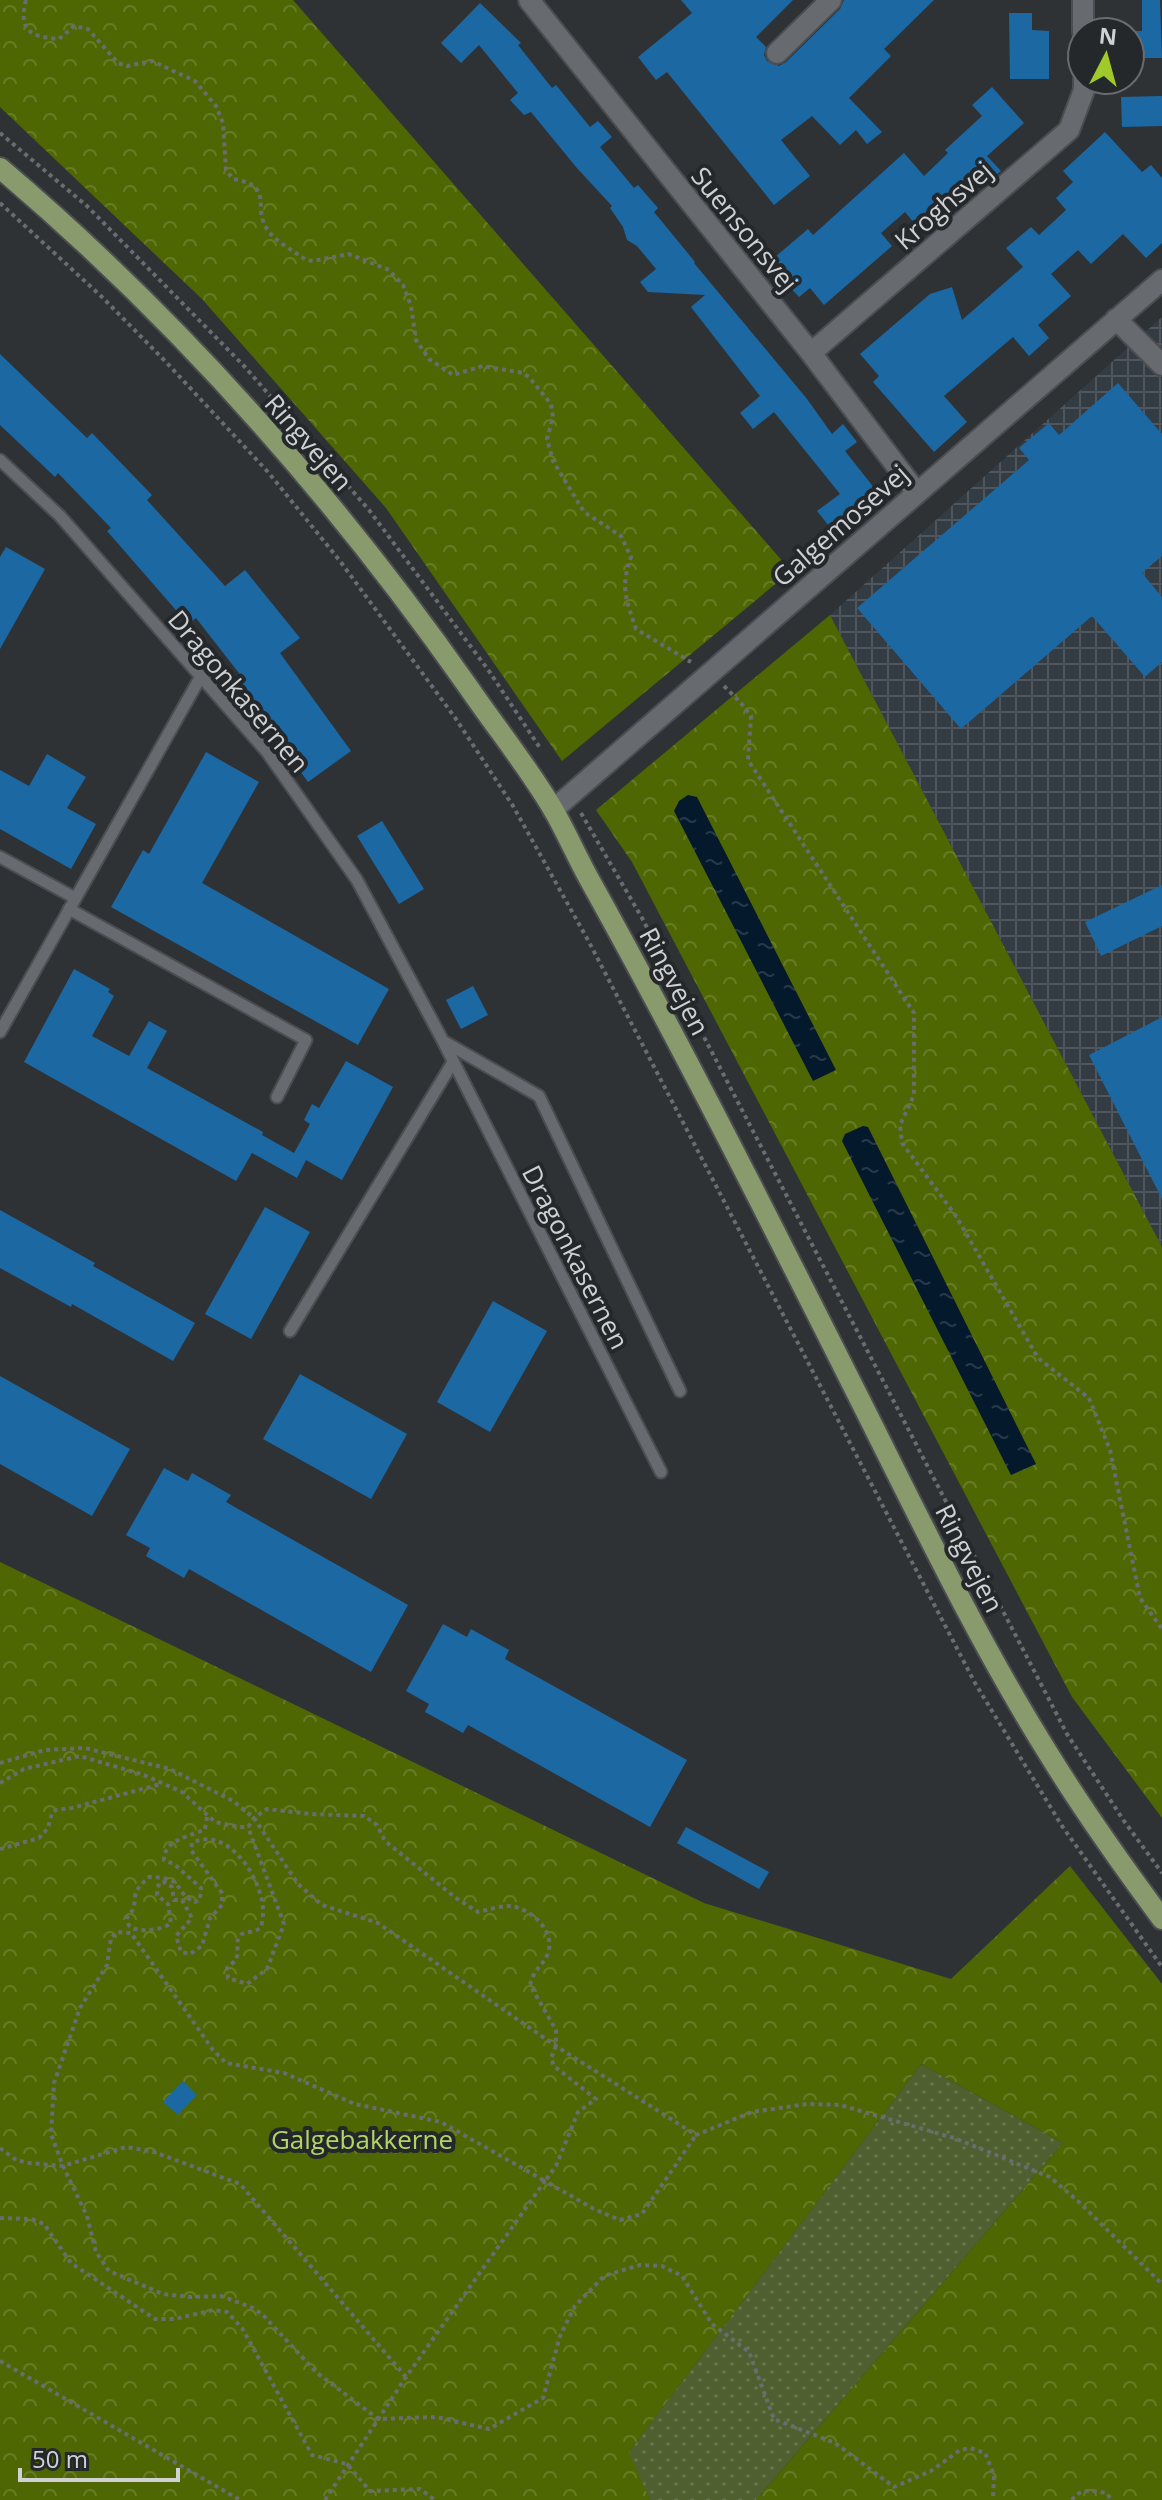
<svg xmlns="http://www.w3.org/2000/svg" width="1162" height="2500" font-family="'Open Sans',sans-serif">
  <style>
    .industrial { fill: url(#industrial-grid) }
    .green { fill: url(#green-dots) }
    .forest { fill: url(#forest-crowns) }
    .water { fill: url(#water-ripples) }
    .building { fill: #1c68a3 }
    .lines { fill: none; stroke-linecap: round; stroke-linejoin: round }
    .service-casing { stroke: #4b4d50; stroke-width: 15 }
    .minor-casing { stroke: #4b4d50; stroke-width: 24 }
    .primary-casing { stroke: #4b4d50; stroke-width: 24 }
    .path { stroke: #6a6c6f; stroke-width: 4; stroke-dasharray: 4 4; stroke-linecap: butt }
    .service { stroke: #676a6e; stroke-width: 11 }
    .minor { stroke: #676a6e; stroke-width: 20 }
    .primary { stroke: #899b6c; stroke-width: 20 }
    .labels { text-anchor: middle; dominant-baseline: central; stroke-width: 8; stroke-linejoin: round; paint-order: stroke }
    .street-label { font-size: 26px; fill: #cfd1d3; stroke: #25282b }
    .park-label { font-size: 26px; fill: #b2d563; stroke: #25282b }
  </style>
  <defs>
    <pattern id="industrial-grid" width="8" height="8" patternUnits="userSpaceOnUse" patternTransform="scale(2)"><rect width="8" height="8" fill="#333b43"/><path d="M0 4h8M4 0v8" fill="none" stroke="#50565d"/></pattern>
    <pattern id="green-dots" width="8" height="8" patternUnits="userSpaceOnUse" patternTransform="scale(2)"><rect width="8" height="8" fill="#4f5f30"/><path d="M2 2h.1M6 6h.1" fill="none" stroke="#67754d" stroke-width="1.8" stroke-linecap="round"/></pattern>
    <pattern id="forest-crowns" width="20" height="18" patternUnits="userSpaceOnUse" patternTransform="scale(2)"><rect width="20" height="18" fill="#4f6702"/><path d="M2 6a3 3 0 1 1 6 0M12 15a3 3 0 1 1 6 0" fill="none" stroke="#677c26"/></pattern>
    <pattern id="water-ripples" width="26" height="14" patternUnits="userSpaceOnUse" patternTransform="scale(2)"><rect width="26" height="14" fill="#04192c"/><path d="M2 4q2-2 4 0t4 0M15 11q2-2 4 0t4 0" fill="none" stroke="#28394a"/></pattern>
  </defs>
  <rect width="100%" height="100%" fill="#2f3235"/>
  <!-- industrial -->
  <path class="industrial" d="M1162,317v930l-332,-632z"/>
  <!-- green -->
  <path class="green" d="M921,2064l142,79 -307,357h-106l-22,-47z"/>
  <!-- forest -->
  <path class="forest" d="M0,0h293l498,571 -229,190 -176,-253 -184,-209 -202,-192z
    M830,615l332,632v571l-90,-121 -440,-835 -36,-52z
    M0,1562l704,341 247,76 119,-113 92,118v516h-406l307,-357 -142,-79 -292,388 21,48h-650z"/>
  <!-- water -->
  <path class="water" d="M688,795l9,2 139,273 -23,11 -139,-270 5,-10z
    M863,1126l5,1 168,337 -25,11 -169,-334 3,-7z"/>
  <!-- building -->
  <path class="building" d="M681,0h112l-37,37 10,10 -2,8 3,6 12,5 7,-4 54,-53 4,-9h90l-50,49 7,7 -42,42 33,34 -15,12 -11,-14 -16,15 -28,-29 -31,24 29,36 -36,29 -107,-133 -11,8 -18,-23 54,-44z
    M1142,0h18l2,58h-32v-27h12z
    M480,3l41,40 -3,2 34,43 4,-3 34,42 8,-6 14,16 -12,10 34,41 4,-3 20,23 -4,4 41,50 -1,1 113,136 25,35 11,-10 14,18 -12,9 30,38 -15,11 3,3 -23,18 -2,-2 -9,7 -12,-15 23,-17 -66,-82 -21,17 -13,-16 20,-17 -69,-89 14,-12 -57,-3 -8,-10 16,-13 -19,-23 -10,-6 -4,-13 -13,-19 2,-2 -36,-39 -45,-55 -7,3 -14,-15 8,-7 -39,-48 -18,18 -20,-20z
    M1009,13h23v17l17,1v48h-39z
    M992,87l32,36 -37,33 14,15 -11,10 -13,-13 -62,56 -10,-12 -24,21 11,13 -68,59 -14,-17 -11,9 -31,-34 40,-34 5,6 91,-82 20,23 24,-23 -3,-3 37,-34 -10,-11z
    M1162,96v30l-40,1 -1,-30z
    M1105,132l37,40 9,-7 11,13v65l-16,15 -23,-24 -32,30 -13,-14 -27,24 20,22 -33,29 11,13 -20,18 -16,-19 -69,59 23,26 -33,30 -61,-70 6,-6 -19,-22 70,-60 22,-7 10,33 61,-53 -17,-19 25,-21 8,8 27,-25 -10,-12 17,-16 -10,-11z
    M0,354l87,84 5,-5 60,62 -5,5 78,86 20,-16 55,68 -20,15 71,98 -43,31 -72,-100 6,-5 -46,-59 -8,6 -81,-93 4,-3 -53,-55 -3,4 -55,-52z
    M1118,383l44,51v122l-20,17 20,24v65l-17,15 -53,-61 -131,113 -104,-121 172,-148 -10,-12 30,-25 10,12z
    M6,547l39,22 -45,80v-92z
    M206,752l53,30 -57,101 187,106 -31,56 -247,-138 32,-57 6,4z
    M47,754l39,23 -19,31 29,16 -25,45 -71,-40v-59l29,16z
    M382,821l42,68 -25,15 -42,-68z
    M1162,885v41l-61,30 -16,-34z
    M74,969l36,20 -2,3 6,4 -22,40 37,20 20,-35 18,10 -20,37 116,64 -1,3 32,18 16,-29 -6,-4 8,-16 7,4 27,-47 47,26 -51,93 -36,-20 -9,18 -45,-25 -16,28 -212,-119z
    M473,986l15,29 -27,14 -15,-29z
    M1162,1017v182l-73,-144z
    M265,1207l45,25 -59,107 -46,-25z
    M0,1210l95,53 -2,3 102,57 -22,38 -101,-57 -1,3 -71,-39z
    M493,1301l54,30 -57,101 -53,-30z
    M300,1374l107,60 -36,65 -108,-60z
    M0,1376l130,73 -38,67 -92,-52z
    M164,1468l24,13 4,-8 39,22 -5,7 182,103 -37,67 -182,-103 -5,9 -38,-22 4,-8 -24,-13z
    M443,1624l24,13 4,-8 38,21 -4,9 182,101 -37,67 -182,-102 -5,8 -38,-21 4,-8 -23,-13z
    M686,1827l83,45 -10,17 -82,-46z
    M183,2081l14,14 -19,20 -15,-13z"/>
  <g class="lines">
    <!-- service casing -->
    <g class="service-casing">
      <path id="service" d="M0,460l60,56 207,236 90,128 86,161 218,431
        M0,857l75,41
        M69,909l237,131 -29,57
        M0,1032l200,-354
        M443,1041l96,55 141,295
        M290,1331l163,-269"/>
    </g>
    <!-- minor casing -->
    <g class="minor-casing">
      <path id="minor" d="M529,0l282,353 106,140
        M1083,0v32
        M777,53l54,-53
        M1116,319l46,46
        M811,353l258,-223 15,-40v-10
        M553,810l609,-530"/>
    </g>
    <!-- primary casing -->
    <g class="primary-casing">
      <path id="primary" d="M0,168c178,151 335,329 469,520 28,41 60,80 85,123 12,21 22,44 34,66 93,167 179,338 265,509 62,123 122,250 195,367 35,57 74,112 114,166"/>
    </g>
    <!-- path -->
    <path class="path" d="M26,0c-8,31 5,37 33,39l15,-13 14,3 30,34 9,3 25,-5 43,20 21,25 7,17 3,47 7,9c44,7 17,29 36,53 9,11 25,19 37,28l7,1 36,-7 40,16 14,15 8,21 5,34 13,19 24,16 30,-9 40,7 6,4 22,27 2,13 -6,22 6,22 31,51 37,24 10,21c-11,31 -5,42 5,72l55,33
      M0,133l87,73 158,161 124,143 120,161 51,77
      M0,203l101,93 65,66 102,110 72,89 116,158 57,87 76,136 386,741 87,143 100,141
      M724,686l17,17 10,13 -3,44 166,253v82l-14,30 2,18 54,73 82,142 51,40 21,52 30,148 22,31
      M581,813l61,105 425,816 57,87 38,52
      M0,1763l45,-13 40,-2 85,21 63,32 21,17 44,66 24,21 56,18 178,123 140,89 56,-23 55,-8 33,1 114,33 96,39 29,25 83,82
      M0,1783l24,-14 56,-13 64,19 38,17 33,30 24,5h9l6,-9 13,-9 44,5 53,2 13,9 8,16 71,57 22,14c9,-2 21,-6 31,-6 20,1 47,24 39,47 -4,12 -14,15 -18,32l26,45v16l-5,12 3,8 42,33 -18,13 -22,54 -11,15 -104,-59 -86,-18 -71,-31 -58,-10 -13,-13 -82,-117 -14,-1 -6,6 -4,27 -27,43 -26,75 -3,51 12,32 24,50 9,36 13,19 54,23 27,3 31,-1 32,12 10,7 53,57 62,47 58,-2 53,12 54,-31 17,-62 15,-30 29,-30 36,-11 22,1 20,10 30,48 37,28 25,67 61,24 59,44 37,-16 29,-21 10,-2 15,5 9,22 -1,25
      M207,1817l-2,12c-15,8 -41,10 -41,31l10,4 27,24 -1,12 -5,2c-23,-10 -8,-25 -46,-25 -6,6 -13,11 -14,20 -1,5 0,8 -2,12 -2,5 -6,5 -6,11 0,15 36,11 44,3l-3,-19 -11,-9 2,-12 5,-1 8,5 2,13h8l10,18 -16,18 5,16 9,2 12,-8 8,-28 12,-13v-12l-31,-43 1,-7c37,-19 73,40 71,71 0,1 -1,11 -2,12 -4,8 -17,4 -21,10 -8,11 6,18 -13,32l1,10 19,6 20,-15 17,-45 -36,-97
      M0,1849l39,-11 9,-10 4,-15 4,-3 16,-2 89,-24
      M0,2148l16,12 13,3 34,3 63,-19 28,5 86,32 166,193
      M0,2218l32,1 12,5 27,39 84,56h20l38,-9 14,2 15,16 70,127 35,9 23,27 50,-2 15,11
      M0,2361l240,139
      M325,2500l81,-123 139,-196 49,28 26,11 22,-6 54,-79
      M1072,2500c8,-13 22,-9 35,-7l4,7"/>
    <!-- service -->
    <use href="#service" class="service"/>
    <!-- minor -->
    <use href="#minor" class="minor"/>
    <!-- primary -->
    <use href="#primary" class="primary"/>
  </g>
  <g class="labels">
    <!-- street labels -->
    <g class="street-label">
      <text transform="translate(943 205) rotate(-41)">Kroghsvej</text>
      <text transform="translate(745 229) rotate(51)">Suensonsvej</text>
      <text transform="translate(309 442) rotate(49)">Ringvejen</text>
      <text transform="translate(840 525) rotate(-41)">Galgemosevej</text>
      <text transform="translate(239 691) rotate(50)">Dragonkasernen</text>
      <text transform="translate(675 981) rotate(62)">Ringvejen</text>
      <text transform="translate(576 1257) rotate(63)">Dragonkasernen</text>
      <text transform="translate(970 1558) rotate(63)">Ringvejen</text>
    </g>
    <!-- park labels -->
    <g class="park-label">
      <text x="362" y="2139">Galgebakkerne</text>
    </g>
  </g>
  <!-- north arrow -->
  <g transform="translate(1106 56) rotate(6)"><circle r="38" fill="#25282b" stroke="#696c6e" stroke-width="2"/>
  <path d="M0-6L14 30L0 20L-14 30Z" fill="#a0ca2c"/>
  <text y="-12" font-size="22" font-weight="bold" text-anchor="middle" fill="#cfd1d3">N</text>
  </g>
  <!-- scale -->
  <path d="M20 2468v12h158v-12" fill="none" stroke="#cfd1d3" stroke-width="4"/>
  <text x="32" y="2468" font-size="24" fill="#cfd1d3" stroke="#25282b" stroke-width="6" paint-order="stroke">50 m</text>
</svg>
